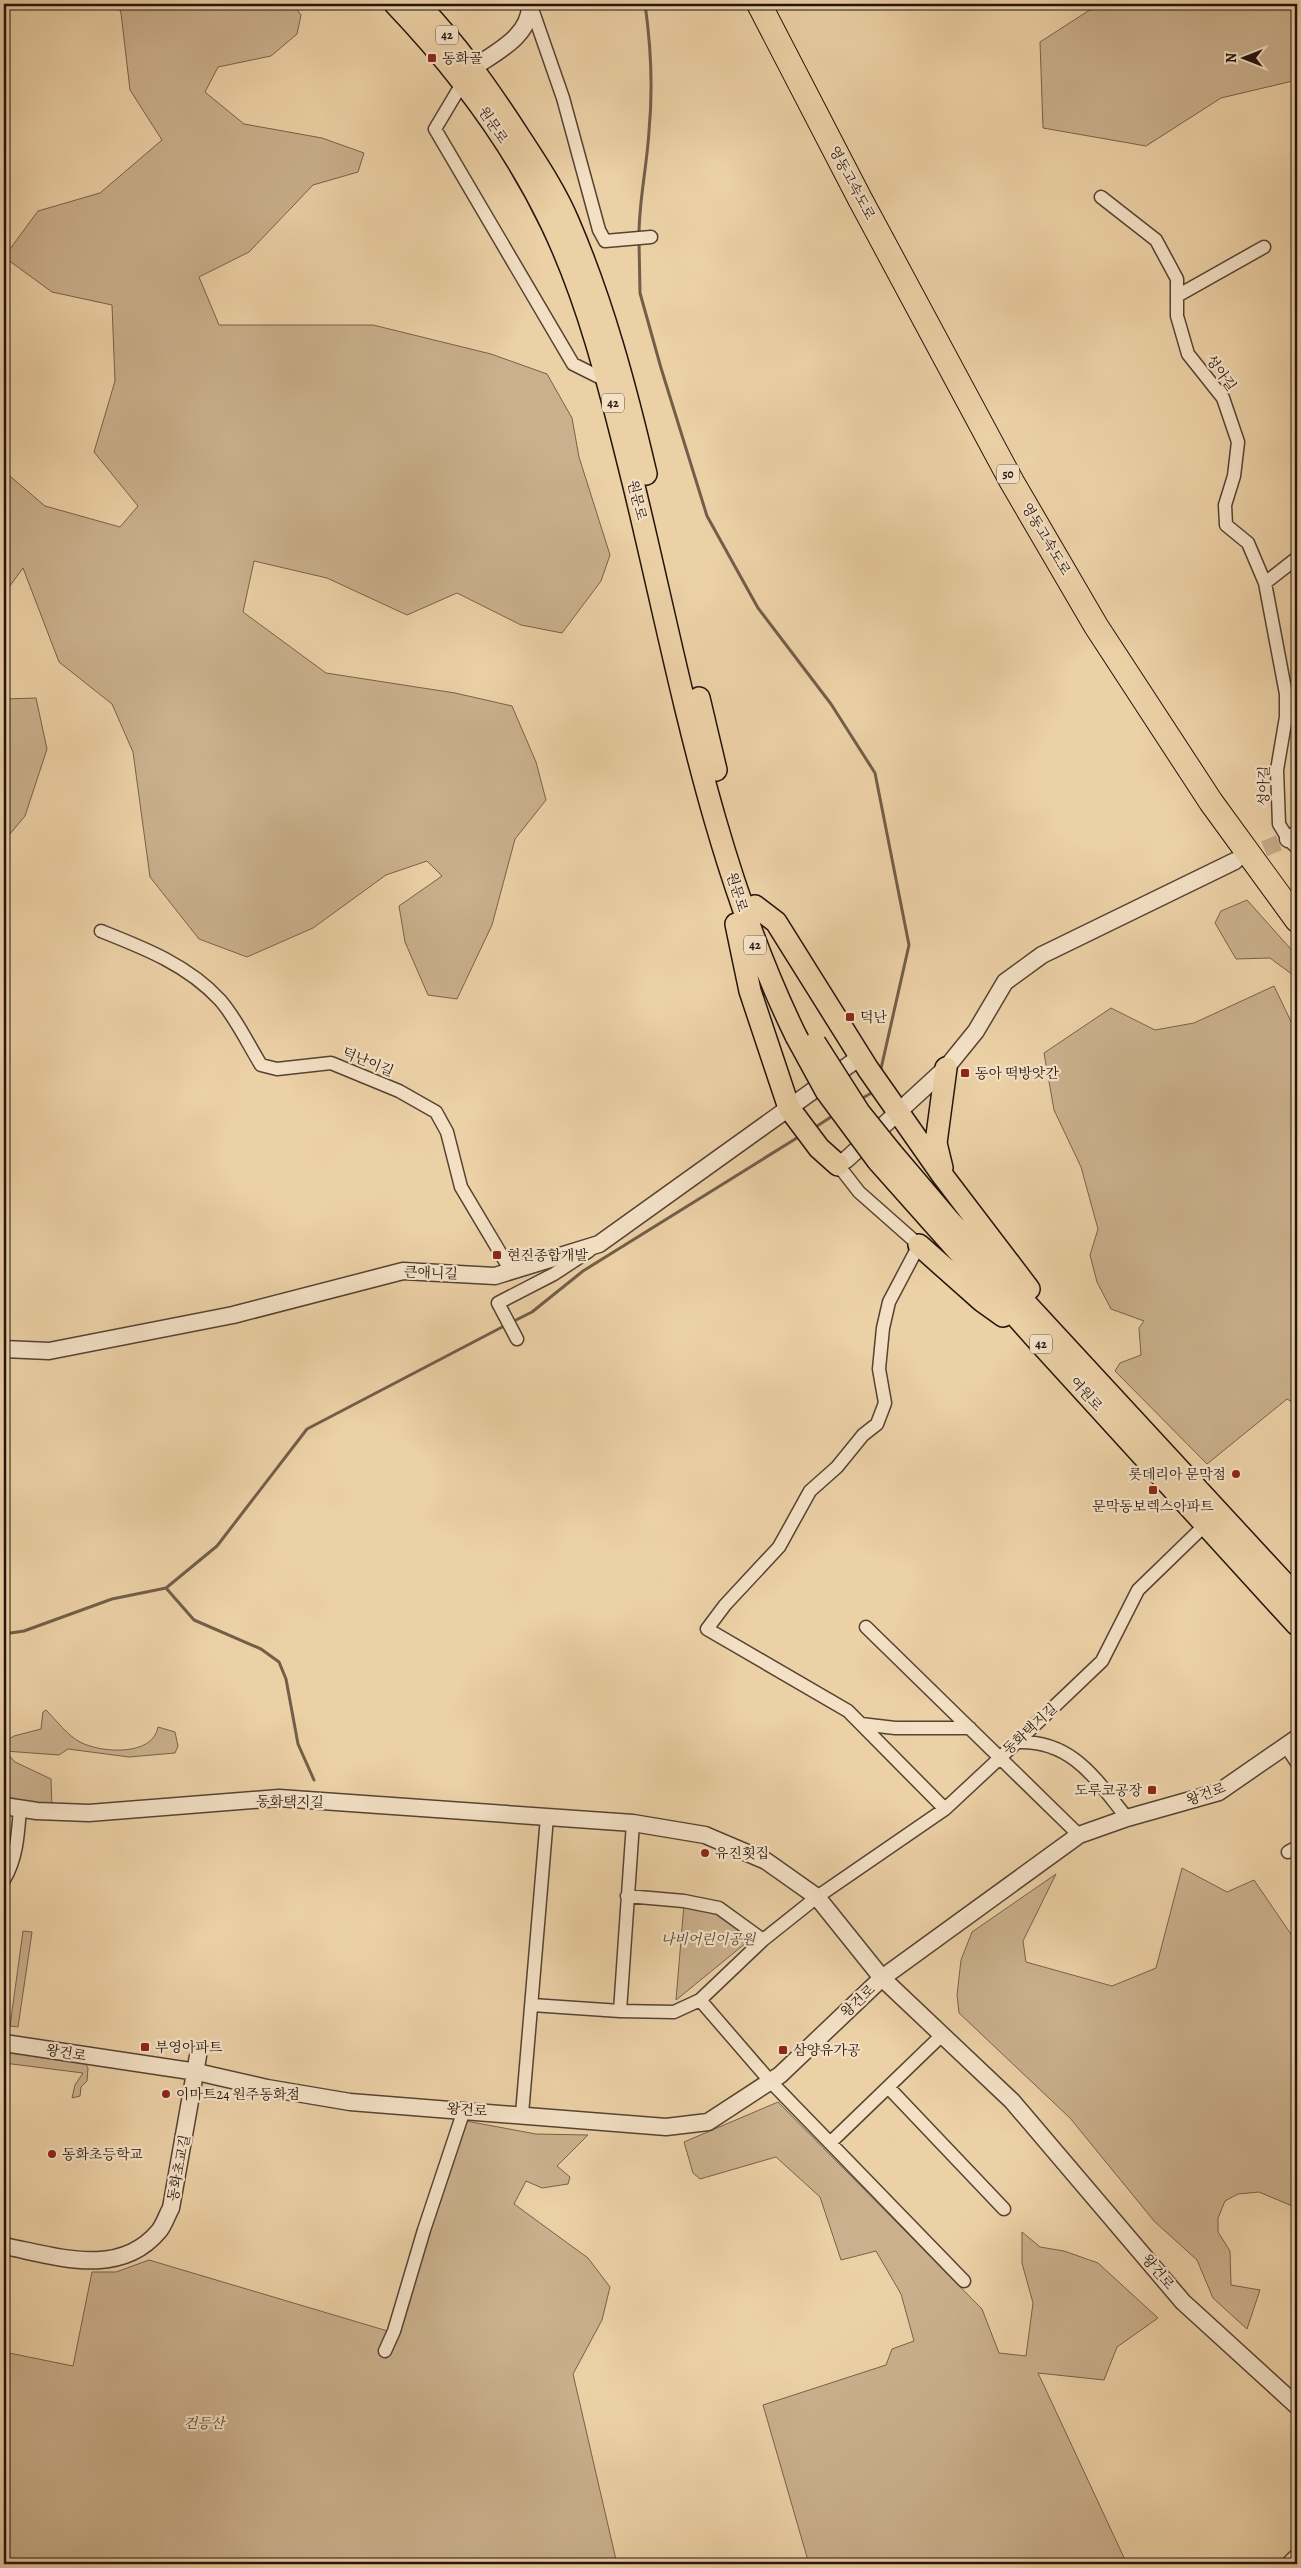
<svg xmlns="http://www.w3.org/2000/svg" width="1301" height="2568" font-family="Alegreya,'Noto Serif KR',serif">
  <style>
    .green { fill: #cab08c; stroke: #76624c }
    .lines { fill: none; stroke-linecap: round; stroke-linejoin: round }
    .stream { stroke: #735e49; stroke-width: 3 }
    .tertiary-tunnel { stroke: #c4aa87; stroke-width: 16; stroke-dasharray: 16 8; stroke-linecap: butt }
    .minor-casing { stroke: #554332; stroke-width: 15 }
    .tertiary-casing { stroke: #554332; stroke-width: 19 }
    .trunk-casing { stroke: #23140c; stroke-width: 24 }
    .motorway-casing { stroke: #23140c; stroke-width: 26 }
    .minor { stroke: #f3e0c5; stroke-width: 12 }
    .tertiary { stroke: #f3e0c5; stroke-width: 16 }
    .trunk { stroke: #ecd0a6; stroke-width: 21 }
    .motorway { stroke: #ecd0a6; stroke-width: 24 }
    .trunk-bridge-casing { stroke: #23140c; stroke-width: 24; stroke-linecap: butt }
    .trunk-bridge { stroke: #ecd0a6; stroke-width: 21 }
    .poi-dot { fill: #8f2418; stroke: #f3e0c5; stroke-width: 2 }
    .labels { text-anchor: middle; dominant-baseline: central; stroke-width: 4.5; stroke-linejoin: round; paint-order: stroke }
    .shield { fill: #f3e0c5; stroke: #615144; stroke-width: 1 }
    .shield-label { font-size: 12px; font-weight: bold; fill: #23140c }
    .poi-label { font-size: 14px; fill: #23140c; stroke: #f3e0c5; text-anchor: start }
    .street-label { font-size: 14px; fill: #23140c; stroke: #f3e0c5 }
    .park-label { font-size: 14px; font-style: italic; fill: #554332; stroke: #f3e0c5 }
  </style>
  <rect width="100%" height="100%" fill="#ecd0a6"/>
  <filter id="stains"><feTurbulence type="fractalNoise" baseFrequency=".004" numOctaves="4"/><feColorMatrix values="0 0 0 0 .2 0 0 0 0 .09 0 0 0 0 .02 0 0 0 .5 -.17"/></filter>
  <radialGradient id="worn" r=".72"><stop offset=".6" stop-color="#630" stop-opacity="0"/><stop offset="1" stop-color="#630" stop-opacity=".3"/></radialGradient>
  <!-- green -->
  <path class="green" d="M117,4h176l8,11 -4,19 -26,22 -53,11 -13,25 39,32 78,14 42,15 -6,19 -45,13 -64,67 -50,25 20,48h154l118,29 56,20 25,44 7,39 31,98 -9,26 -39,52 -41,-8 -64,-32 -50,22 -80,-37 -73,-17 -11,51 83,61 129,20 57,13 24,56 10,38 -31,39 -23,86 -35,74 -29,-4 -23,-53 -6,-36 43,-30 -15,-15 -41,14 -73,53 -66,29 -48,-18 -49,-62 -17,-125 -21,-48 -53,-42 -36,-94 -19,26v-123l41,35 75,21 18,-21 -44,-54 21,-71 -3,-76 -60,-13 -48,-35 34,-46 62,-18 62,-53 -32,-50 -9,-77z
    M1099,4h198v76l-76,18 -75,48 -103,-18 -3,-86z
    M36,698l11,51 -22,67 -21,25v-142z
    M1247,900l50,56v22l-27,-20 -34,1 -21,-36 6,-12z
    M1274,986l23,48v371l-10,-6 -80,65 -92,-93 5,-8 21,-8 -2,-27 5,-7 -33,-12 -14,-27 -7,-27 8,-26 -17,-62 -27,-57 -10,-57 67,-45 44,22 39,-7z
    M46,1710c10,10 22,26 34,32 20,11 73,15 78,-15l17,5 3,14 -3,7 -46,4 -61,-8 -9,6 -54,-4 10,11 36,17 1,29 -48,-9v-57l10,-6 27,-7 2,-17z
    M1182,1868l45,24 27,-12 43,63v265l-38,-16 -21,2 -13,7 -7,17v14l12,19 1,34 29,5 -13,39 -34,-31 -16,-38 -43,-39 -84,-103 -111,-105 -2,-18 4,-35 11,-28 84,-58 -33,67 3,21 86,24 44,-18z
    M684,1904l43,14 20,16 -1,9 -70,57z
    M23,1931l9,1 -14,95 -8,-1z
    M4,2050l80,11 4,7 -1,13 -6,6 -1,9 -8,2 3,-13 8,-12 -79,-10z
    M778,2102l204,207 17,44 27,3 7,-53 -11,-40v-31l18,15 24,4 34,12 60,55 -41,29 -13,33 -66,-7 89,191h-318l-46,-159 123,-40 6,-16 22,-8 -13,-47 -25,-43 -35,9 -21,-63 -44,-40 -76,22 -7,-6 -9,-31z
    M466,2121l70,13 52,1 -31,31 13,11 -2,7 -26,4 -16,-7 -12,23 74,54 22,29 -8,33 -29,54 44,190h-613v-212l69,14 19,-94h24l33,-12 242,72z"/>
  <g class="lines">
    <!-- stream -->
    <path class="stream" d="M639,235c0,-35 8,-69 10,-104 4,-42 2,-85 -4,-127
      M639,241l1,52 21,75 46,148 51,92 73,96 44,69 34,172 -29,128
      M859,1100l16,-9
      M814,1128l20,-13
      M512,1322l20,-10 51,-41 217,-135
      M166,1588l28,32 67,29 18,13 7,17 12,65 16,36
      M4,1634l20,-3 88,-32 54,-11 51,-42 90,-117 199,-104"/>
    <!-- tertiary-tunnel -->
    <path class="tertiary-tunnel" d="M1242,858l46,-19"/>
    <!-- minor casing -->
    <g class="minor-casing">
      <path id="minor" d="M531,6l32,92 36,132 6,11 46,-4
        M463,82l-28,47 138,235 34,17
        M1101,197l55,43 21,39v37l11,38 35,44 15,44 -4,34 -9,29 1,20 22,18 17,40 21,111v23l-9,53 2,54 9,15 9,9
        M1177,296l87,-49
        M1265,583l32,-25
        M101,931c43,17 87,34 119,69 16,18 28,44 41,65l16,4 54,-6 68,28 37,21 11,20 14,55 50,84
        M838,1165l21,27 60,53 -30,57 -6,26 -4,41 6,34 -8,21 -14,11 -26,32 -27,24 -31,56 -54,58 -18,24 141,82 97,98
        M517,1339l-19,-36 56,-29 35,-23
        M866,1627l213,208
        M861,1724l34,4h75
        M1017,1742c55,-2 78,36 110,76
        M1286,1746l11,17
        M1288,1852l9,-5
        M4,1880c13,-22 14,-46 16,-72
        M627,1896l57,5 35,7 44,32
        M700,2000l70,81 194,200
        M532,2005l88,6 54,1 26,-12 63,-60 54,-43 128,-88 72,-67 85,-81 36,-71 67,-65
        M620,2011l13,-188
        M888,2087l116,122
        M522,2114l25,-297
        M830,2143l112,-108
        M385,2351l9,-20 30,-101 40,-120"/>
    </g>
    <!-- tertiary casing -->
    <g class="tertiary-casing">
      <path id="tertiary" d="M473,68c23,-16 58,-32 57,-64
        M1288,839l9,-5
        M838,1165l9,-6 99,-91 30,-37 29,-49 37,-27 193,-94
        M4,1349l45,2 184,-36 170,-44 92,5 104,-32 261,-187
        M4,1806l33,5 52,2 190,-15 354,25 72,12 61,26 51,36 65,81 130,123 171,201 114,104
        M4,2043l193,29 70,16 83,14 316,25 42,-5 72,-47 102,-97 197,-143 48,-17 92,-26 78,-54
        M4,2246c52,10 115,33 155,-15 5,-6 8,-16 12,-23l27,-152
        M1290,2564l7,-7"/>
    </g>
    <!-- trunk casing -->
    <g class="trunk-casing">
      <path id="trunk" d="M395,4c62,65 117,138 156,219 40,83 61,175 83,263 45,186 78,378 162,550
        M418,4c38,39 69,83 99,129 18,28 38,57 51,88 35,81 58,167 78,253
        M699,698l17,72
        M755,906l21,16 92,147 75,107 86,113
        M736,924l14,67 39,117 30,40 19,17
        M892,1153l56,66 349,378
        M878,1161l161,181 258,283
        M942,1168l-6,-25 10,-75
        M919,1245l63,56 21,15"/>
    </g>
    <!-- motorway casing -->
    <g class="motorway-casing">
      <path id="motorway" d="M759,4l101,195 152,283 84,144 115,176 86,118"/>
    </g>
    <!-- minor -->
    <use href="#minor" class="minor"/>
    <!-- tertiary -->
    <use href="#tertiary" class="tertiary"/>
    <!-- trunk -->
    <use href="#trunk" class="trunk"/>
    <!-- motorway -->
    <use href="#motorway" class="motorway"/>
    <!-- trunk-bridge casing -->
    <g class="trunk-bridge-casing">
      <path id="trunk-bridge" d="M796,1036l30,55 52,70
        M815,1043l44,69 33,41"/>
    </g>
    <!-- trunk-bridge -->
    <use href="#trunk-bridge" class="trunk-bridge"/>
  </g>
  <!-- markers -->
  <g class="poi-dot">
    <rect x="427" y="53" width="10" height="10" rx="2.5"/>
    <rect x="845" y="1012" width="10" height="10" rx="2.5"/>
    <rect x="960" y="1068" width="10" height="10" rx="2.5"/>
    <rect x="492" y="1250" width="10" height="10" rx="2.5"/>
    <circle cx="1236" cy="1474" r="5"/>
    <rect x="1148" y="1485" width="10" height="10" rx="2.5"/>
    <rect x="1147" y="1785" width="10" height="10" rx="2.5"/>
    <circle cx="705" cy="1853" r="5"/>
    <rect x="140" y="2042" width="10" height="10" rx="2.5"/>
    <rect x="778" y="2045" width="10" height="10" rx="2.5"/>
    <circle cx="166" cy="2094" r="5"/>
    <circle cx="52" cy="2154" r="5"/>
  </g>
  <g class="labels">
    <!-- shield labels -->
    <g class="shield">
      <rect x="436" y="25.5" width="22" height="19" rx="4"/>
      <rect x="602" y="393.5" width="22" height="19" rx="4"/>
      <rect x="997" y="464.5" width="22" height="19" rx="4"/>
      <rect x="744" y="935.5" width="22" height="19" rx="4"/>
      <rect x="1030" y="1334.5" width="22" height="19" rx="4"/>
    </g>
    <g class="shield-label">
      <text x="447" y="35">42</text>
      <text x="613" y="403">42</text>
      <text x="1008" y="474">50</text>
      <text x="755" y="945">42</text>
      <text x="1041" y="1344">42</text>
    </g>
    <!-- poi labels -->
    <g class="poi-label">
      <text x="442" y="58">동화골</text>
      <text x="860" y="1017">덕난</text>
      <text x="975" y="1073">동아 떡방앗간</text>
      <text x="507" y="1255">현진종합개발</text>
      <text x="1226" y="1474" text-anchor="end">롯데리아 문막점</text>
      <text x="1153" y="1506" text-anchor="middle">문막동보렉스아파트</text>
      <text x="1142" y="1790" text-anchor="end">도루코공장</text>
      <text x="715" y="1853">유진횟집</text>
      <text x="155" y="2047">부영아파트</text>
      <text x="793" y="2050">삼양유가공</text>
      <text x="176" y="2094">이마트24 원주동화점</text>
      <text x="62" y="2154">동화초등학교</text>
    </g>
    <!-- street labels -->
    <g class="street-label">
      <text transform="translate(493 125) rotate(56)">원문로</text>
      <text transform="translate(852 183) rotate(62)">영동고속도로</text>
      <text transform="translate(1221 373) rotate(54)">성아길</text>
      <text transform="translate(637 500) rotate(76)">원문로</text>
      <text transform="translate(1046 539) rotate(59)">영동고속도로</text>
      <text transform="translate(1264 786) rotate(-89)">성아길</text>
      <text transform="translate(737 892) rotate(73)">원문로</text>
      <text transform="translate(368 1062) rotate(22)">덕난이길</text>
      <text transform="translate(431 1273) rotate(2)">큰애니길</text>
      <text transform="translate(1086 1394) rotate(48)">여원로</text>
      <text transform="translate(1030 1729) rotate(-43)">동화택지길</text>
      <text transform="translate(1206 1794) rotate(-20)">왕건로</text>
      <text transform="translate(290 1802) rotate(1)">동화택지길</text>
      <text transform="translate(858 2001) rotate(-43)">왕건로</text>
      <text transform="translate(66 2053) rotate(10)">왕건로</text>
      <text transform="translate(467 2110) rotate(4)">왕건로</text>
      <text transform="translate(179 2168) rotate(-79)">동화초교길</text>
      <text transform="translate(1158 2272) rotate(50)">왕건로</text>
    </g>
    <!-- park labels -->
    <g class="park-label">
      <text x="708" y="1939">나비어린이공원</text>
      <text x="204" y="2423">건등산</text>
    </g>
  </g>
  <!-- margin -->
  <rect width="1301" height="2568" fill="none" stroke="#ecd0a6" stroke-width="20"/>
  <rect x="5" y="5" width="1291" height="2558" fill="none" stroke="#23140c" stroke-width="2.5"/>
  <rect x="10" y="10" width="1281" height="2548" fill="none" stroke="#23140c"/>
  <!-- north arrow -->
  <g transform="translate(1244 58) rotate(270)" stroke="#f3e0c5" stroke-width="4" paint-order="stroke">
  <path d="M0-4L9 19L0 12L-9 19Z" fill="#23140c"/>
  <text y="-8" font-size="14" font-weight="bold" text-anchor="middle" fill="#23140c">N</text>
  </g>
  <rect width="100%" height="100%" filter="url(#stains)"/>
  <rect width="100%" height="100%" fill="url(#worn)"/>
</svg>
